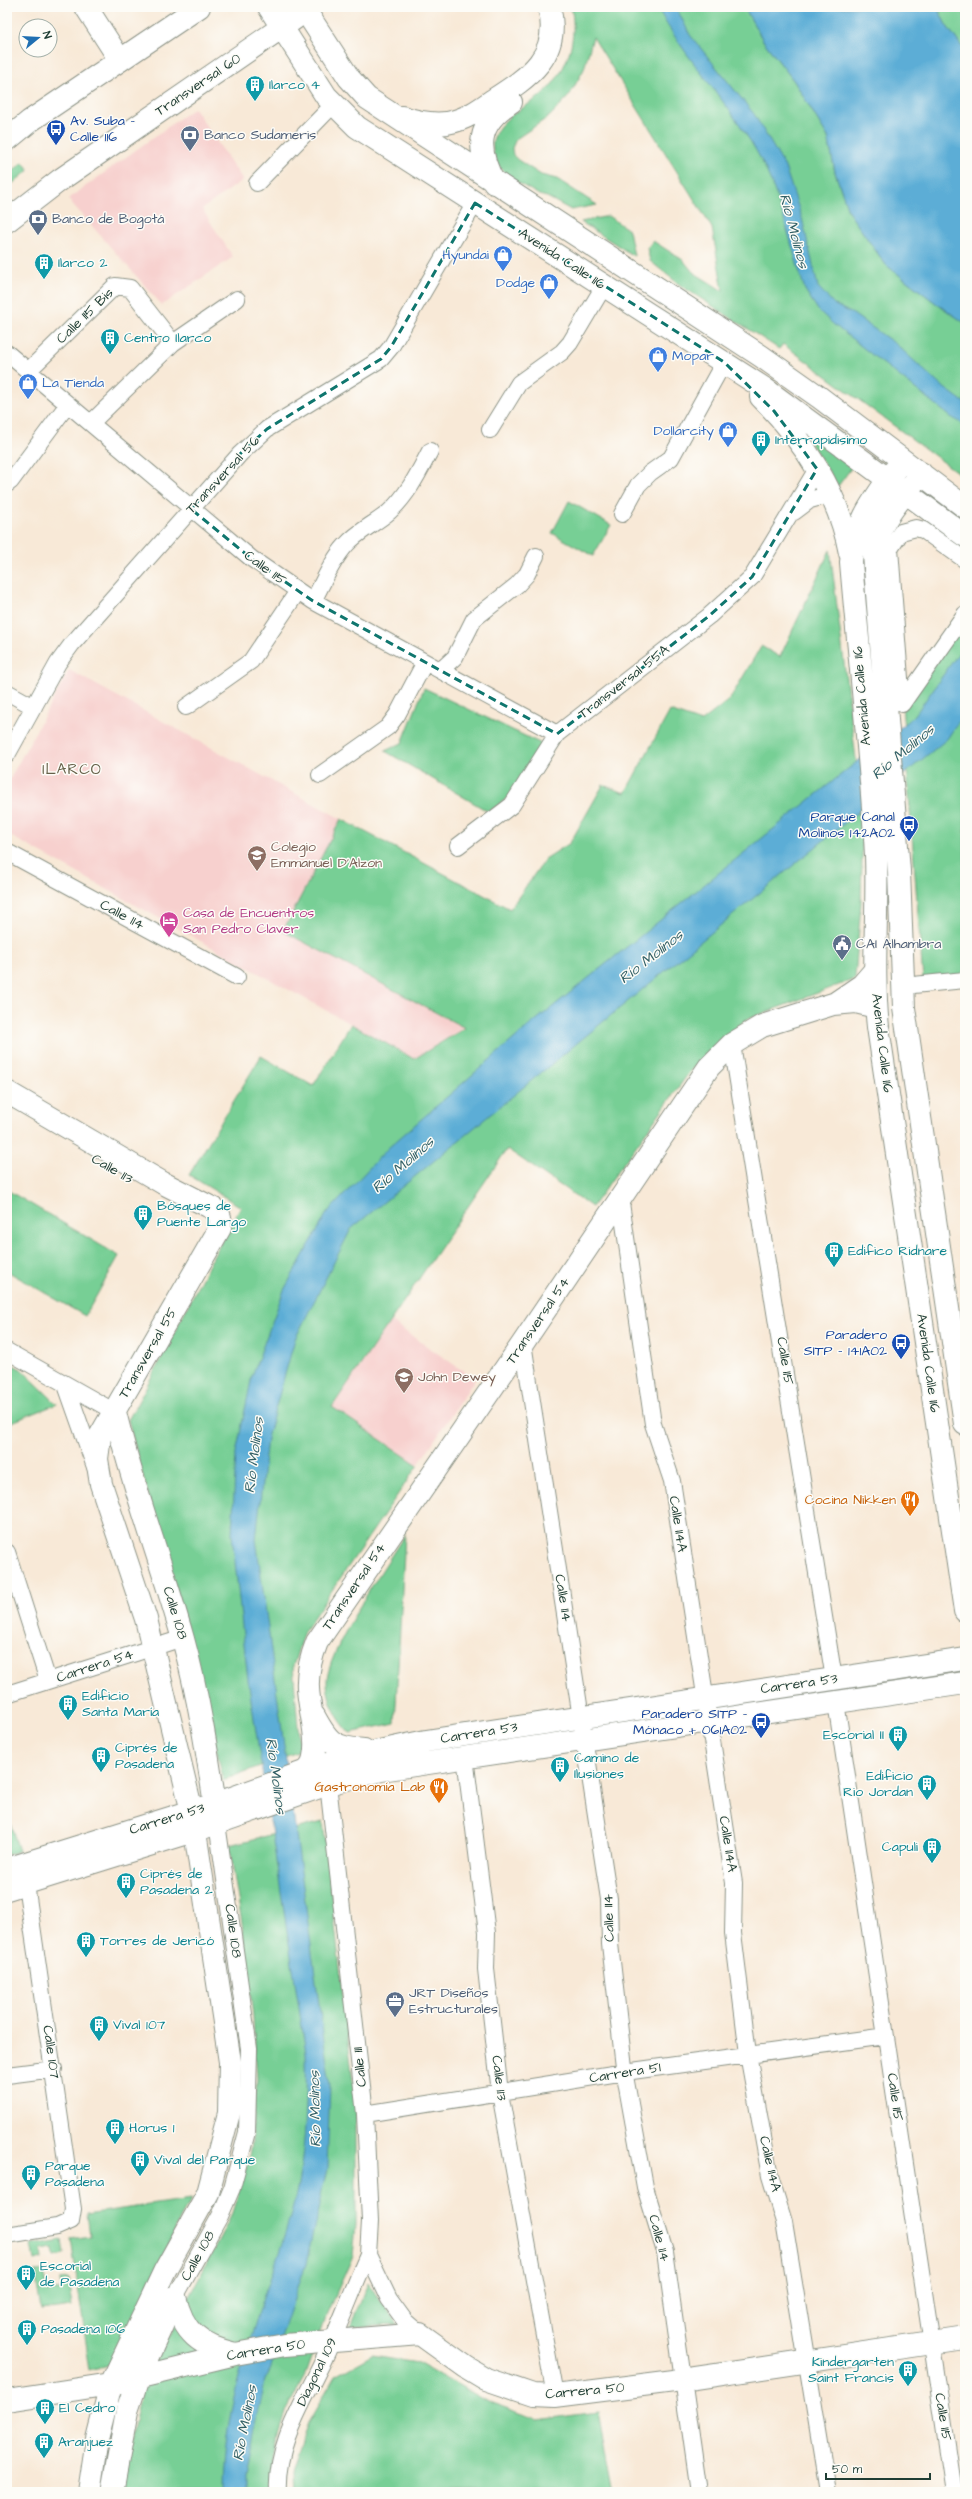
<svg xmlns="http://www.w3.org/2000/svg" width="972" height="2499" font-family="'Architects Daughter',sans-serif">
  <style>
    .built { fill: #f7d0ce }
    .green { fill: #77cf95; stroke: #4b8664 }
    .water { fill: #5badd6; stroke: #3d7585 }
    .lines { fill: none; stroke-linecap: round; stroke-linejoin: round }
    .street-casing { stroke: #8c9386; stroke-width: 18 }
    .secondary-casing { stroke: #8c9386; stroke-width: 24 }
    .primary-casing { stroke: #8c9386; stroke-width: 24 }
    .street { stroke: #fff; stroke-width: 16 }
    .secondary { stroke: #fff; stroke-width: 22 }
    .primary { stroke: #fff; stroke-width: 22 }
    .marked { fill: none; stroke: #0f766e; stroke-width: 3; stroke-dasharray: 8 5; stroke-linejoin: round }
    .labels { text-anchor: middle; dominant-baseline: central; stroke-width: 3; stroke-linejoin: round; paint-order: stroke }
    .street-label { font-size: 14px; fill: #1f3d34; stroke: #fdfcf7 }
    .culture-label { font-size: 14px; fill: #0d838f; stroke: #fdfcf7; text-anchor: start }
    .transit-label { font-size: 14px; fill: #164399; stroke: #fdfcf7; text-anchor: end }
    .service-label { font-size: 14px; fill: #4e5e75; stroke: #fdfcf7; text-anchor: start }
    .shop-label { font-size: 14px; fill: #366cbe; stroke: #fdfcf7; text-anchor: end }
    .education-label { font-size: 14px; fill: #785e54; stroke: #fdfcf7; text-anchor: start }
    .hotel-label { font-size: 14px; fill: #b23c85; stroke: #fdfcf7; text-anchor: start }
    .food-label { font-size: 14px; fill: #c56008; stroke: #fdfcf7; text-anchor: end }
    .water-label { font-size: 15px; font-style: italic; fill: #315f65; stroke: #fdfcf7 }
    .neighbourhood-label { font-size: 15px; letter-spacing: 1px; fill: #666149; stroke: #fdfcf7 }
  </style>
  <rect width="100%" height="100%" fill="#fdfcf7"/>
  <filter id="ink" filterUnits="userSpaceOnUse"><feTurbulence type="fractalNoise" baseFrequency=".025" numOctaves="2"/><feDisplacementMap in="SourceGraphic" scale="8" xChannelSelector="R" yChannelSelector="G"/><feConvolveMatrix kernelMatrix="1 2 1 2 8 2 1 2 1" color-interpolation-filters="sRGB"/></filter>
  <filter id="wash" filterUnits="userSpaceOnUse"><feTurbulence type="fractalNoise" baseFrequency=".012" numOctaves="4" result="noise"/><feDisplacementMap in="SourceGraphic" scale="16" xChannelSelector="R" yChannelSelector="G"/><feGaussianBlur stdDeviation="0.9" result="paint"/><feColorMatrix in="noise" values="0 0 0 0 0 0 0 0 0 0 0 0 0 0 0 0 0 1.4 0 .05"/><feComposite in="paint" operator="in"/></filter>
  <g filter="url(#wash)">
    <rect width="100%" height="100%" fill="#f8e9d7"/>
    <!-- built -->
    <path class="built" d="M194,108l49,72 -41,29 31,48 -71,48 -94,-106z
      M69,670l439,240 -43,118 -51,31 -407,-225v-50z
      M390,1321l85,58 -57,86 -86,-57z"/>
    <!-- green -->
    <path class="green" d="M571,7h173l20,35 30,39 34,56 7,35 14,41 37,52 51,39 28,19v155l-182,-134 -4,5 -99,-64 -30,-24 -3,-13 6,-7 30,19 10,12 30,19 -11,-63 -119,-191 -9,32 -15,27 -19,20 -34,23 -4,9 1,7 5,5 23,15 16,4 40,26 -26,5 -24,-13 -8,-2c-11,-7 -26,-14 -35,-23 -6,-6 -10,-13 -11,-21 -4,-32 35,-42 53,-60 22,-22 32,-54 25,-84z
      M937,7h28v44l-19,-26z
      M23,162l6,8 -22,18v-12z
      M608,216l21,14 5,26 -53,-34z
      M795,419l60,44 -17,23z
      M569,501l42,24 -18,31 -41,-23z
      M830,550l33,265 -2,88 -6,76 -110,41 -54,50 -99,137 -85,-58 -175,258 86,58 -114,166 -11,35 7,85 -77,29c-24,-122 -64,-240 -95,-360 40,-70 72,-144 113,-213l-52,-32 72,-119 52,30 38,-62 63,35 51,-31 -182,-97 58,-112 169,90 35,-50 25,-16 33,-58 22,8 45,-82 31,11 29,-23 31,-53 19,11z
      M965,614v362l-42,4 -21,-276z
      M424,688l120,57 -34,51 -21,16 -104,-61 17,-8z
      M7,1190l112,66 -34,60 -78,-45z
      M7,1362l14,7 36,35 -50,20z
      M405,1534l-10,189 -45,10c-13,-14 -21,-30 -23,-48 -4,-29 61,-123 78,-151z
      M7,1813l12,38 -12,4z
      M323,1822l33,286v116l-3,32 -26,58 -21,61 -21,37 -9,29 -10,51h-145l21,-105 89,-171 20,-64 6,-73 -4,-62 -11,-94 -13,-78z
      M190,2199l-79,165 -21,6 -19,-131 19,-3 -3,-22z
      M62,2240l2,14 -9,2 -1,-8 -13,2 1,9 -8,2 -3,-16z
      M44,2271l4,21 13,-2 -1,-10 8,-1 4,27 -31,4 -6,-38z
      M368,2283l29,42 -47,2z
      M372,2355l46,7 74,42 45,16 61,-8 15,80h-321l-1,-22 18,-49 26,-45z"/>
    <!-- water -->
    <path class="water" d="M657,7h19l14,28 64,79 31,53 17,51 16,69 17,18 18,9 44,31 42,39 26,19v22l-14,-8 -118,-93 -15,-14 -13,-20c-16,-49 -26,-104 -54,-148 -29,-47 -68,-86 -94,-135z
      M744,7h193l9,18 19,26v272l-28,-19 -51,-39 -37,-52 -14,-41 -7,-35 -34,-56 -30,-39z
      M965,644v68l-18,27 -596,490 -56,110 -28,99 -11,101 74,546 -3,84 -21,95 -42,123 -18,83v22h-23c-1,-98 41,-185 68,-278 15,-53 16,-107 15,-161l-58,-373 -16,-145 4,-82 16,-77 32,-86 43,-77 61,-65 142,-123 385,-310z"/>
  </g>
  <g filter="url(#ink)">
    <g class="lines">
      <!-- street casing -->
      <g class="street-casing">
        <path id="street" d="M257,183l76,-78
          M7,353l245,206 61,42 244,133
          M28,371l87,-85 15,2 43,55
          M91,423l82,-80 64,-44
          M490,430l29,-47 43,-31 8,-9 34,-57
          M7,484l4,-3 57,-77
          M794,512l16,-12 21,-6
          M622,514l16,-29 12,-12 21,-15 53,-96
          M965,560l-42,-30 -7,-2 -15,4 -11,17 12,155 63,-90
          M313,601c10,-18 19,-41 33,-56 12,-14 29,-21 43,-33 19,-17 30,-40 41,-61
          M441,670l14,-13 19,-38 43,-34 10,-11 9,-18
          M7,692l27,15
          M186,707l65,-46 47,-70
          M7,755l51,-92 14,-19 168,-190 27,-25 114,-70 10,-12 84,-144
          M320,775l68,-48 9,-12 28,-53
          M458,846l54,-41 45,-71 152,-118 43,-39 65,-108
          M7,852l230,125
          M903,986l62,-6
          M732,1044l102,635
          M620,1196l33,228 19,57 62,402 -1,50 15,121 22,122 14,46 44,270
          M523,1343l86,556 1,45 15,132 20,111 20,65 34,240
          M7,1351l108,61
          M66,1385l29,82
          M7,1552l41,129
          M7,1694l176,-56
          M836,1702l118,790
          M465,1757l22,176 -1,36 14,124 55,303
          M328,1784l37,330 5,107 -2,34 21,44 16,22 15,13
          M7,2075l47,-6
          M365,2114l260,-42 261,-36
          M7,2235l50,-8 14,-6 2,-12 -47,-325
          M175,2297l45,-81 12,-28 15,-56 2,-83 -32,-226
          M278,2492c-3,-48 27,-92 46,-133 16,-35 29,-70 44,-104"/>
      </g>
      <!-- secondary casing -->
      <g class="secondary-casing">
        <path id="secondary" d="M86,7l34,53
          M834,1004l28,-19 13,-15
          M7,1092l156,91 51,26c7,6 7,10 6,19l-120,208 -3,23 4,25 45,135 46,193 38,250 -1,51 -21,80 -43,77 -54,114 -14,55 -8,53
          M115,1412c18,77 47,151 68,227 16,58 25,119 34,179
          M314,1716c14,26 19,32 50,34
          M309,1770c14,-23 0,-56 -1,-82 -1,-17 3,-31 9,-46l206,-299 186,-276 23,-23 30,-18 71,-22 23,-2 20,5
          M7,1869l208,-65 122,-44 89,-19 539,-82
          M7,1889l187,-58 134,-47 53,-14 584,-87
          M175,2297c8,36 25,49 60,57
          M7,2400l104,-16 124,-30 50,-9 135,-11 46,33 20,12 47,16 22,1 127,-16 283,-42
          M112,2492l15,-81 11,-33 37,-81"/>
      </g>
      <!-- primary casing -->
      <g class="primary-casing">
        <path id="primary" d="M269,7l57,89 31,31 408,262 200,147
          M303,7l46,71 18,20 394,258 58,41 146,110
          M402,117c15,5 29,8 45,6 18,-3 32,-13 46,-23 36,-23 69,-45 56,-93
          M7,140l23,-19 169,-114
          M494,183c-18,-34 -18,-59 17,-81
          M7,221l53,-41 234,-161
          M761,397c42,42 78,97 89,156
          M902,460c-22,32 -48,61 -51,102 8,97 20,195 25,293 2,57 -4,115 2,172l87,584
          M921,473c-18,24 -46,51 -47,82l25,316 5,137 61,416"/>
      </g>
      <!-- street -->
      <use href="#street" class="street"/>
      <!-- secondary -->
      <use href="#secondary" class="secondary"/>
      <!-- primary -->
      <use href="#primary" class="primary"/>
    </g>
  </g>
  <!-- marked area -->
  <path class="marked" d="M475,203l249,159 50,49 43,58 -65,108 -43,39 -152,118 -244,-133 -61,-42 -61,-50 49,-55 27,-25 114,-70 10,-12z"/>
  <!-- icons -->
  <defs>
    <g id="building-pin" transform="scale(1)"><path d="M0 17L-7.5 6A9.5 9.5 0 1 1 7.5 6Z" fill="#0f9aa8" stroke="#fdfcf7"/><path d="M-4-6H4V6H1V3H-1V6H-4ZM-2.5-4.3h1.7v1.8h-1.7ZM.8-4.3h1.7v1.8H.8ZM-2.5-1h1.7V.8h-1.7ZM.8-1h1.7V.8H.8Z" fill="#fff"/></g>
    <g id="bus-pin" transform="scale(1)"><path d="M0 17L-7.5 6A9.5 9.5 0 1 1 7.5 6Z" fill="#1a4fb4" stroke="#fdfcf7"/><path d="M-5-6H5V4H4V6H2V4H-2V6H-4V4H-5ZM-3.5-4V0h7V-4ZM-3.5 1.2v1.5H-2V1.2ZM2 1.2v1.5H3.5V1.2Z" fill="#fff"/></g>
    <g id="bank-pin" transform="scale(1)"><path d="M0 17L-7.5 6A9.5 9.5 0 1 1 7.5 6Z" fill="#5c6f8a" stroke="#fdfcf7"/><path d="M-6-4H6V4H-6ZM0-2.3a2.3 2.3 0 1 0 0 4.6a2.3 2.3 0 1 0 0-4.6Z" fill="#fff"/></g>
    <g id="shop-pin" transform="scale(1)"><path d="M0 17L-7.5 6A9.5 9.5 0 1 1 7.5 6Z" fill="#3f7fe0" stroke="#fdfcf7"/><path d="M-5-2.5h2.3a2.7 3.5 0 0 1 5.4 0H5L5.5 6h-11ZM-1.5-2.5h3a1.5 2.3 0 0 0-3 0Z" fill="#fff"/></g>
    <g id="school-pin" transform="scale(1)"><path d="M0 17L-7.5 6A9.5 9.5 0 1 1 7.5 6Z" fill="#8d6e63" stroke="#fdfcf7"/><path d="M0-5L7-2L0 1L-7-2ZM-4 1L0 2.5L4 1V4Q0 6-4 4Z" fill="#fff"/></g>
    <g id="hotel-pin" transform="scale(1)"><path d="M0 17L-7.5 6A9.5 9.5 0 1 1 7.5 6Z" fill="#d1479c" stroke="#fdfcf7"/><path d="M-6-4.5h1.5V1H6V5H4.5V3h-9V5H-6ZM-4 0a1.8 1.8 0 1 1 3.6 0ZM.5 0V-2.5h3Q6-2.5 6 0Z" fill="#fff"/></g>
    <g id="civic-pin" transform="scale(1)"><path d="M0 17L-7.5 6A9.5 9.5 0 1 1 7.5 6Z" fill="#5c6f8a" stroke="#fdfcf7"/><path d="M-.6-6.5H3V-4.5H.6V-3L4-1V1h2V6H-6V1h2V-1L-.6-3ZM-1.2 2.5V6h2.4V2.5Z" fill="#fff"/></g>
    <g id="restaurant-pin" transform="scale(1)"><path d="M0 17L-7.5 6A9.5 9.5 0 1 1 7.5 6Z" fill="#e8710a" stroke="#fdfcf7"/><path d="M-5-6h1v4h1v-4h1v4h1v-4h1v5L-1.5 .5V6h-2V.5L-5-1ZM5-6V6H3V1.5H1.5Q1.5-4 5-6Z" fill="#fff"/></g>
    <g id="office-pin" transform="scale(1)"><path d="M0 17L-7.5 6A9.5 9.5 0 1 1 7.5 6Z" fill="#5c6f8a" stroke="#fdfcf7"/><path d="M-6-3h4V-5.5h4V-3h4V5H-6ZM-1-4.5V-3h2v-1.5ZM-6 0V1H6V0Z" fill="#fff"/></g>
  </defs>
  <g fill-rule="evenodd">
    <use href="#building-pin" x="255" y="85"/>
    <use href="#bus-pin" x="56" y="129"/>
    <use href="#bank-pin" x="190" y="135"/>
    <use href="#bank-pin" x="38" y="219"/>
    <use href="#shop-pin" x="503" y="255"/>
    <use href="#building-pin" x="44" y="263"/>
    <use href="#shop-pin" x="549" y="283"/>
    <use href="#building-pin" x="110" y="338"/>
    <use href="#shop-pin" x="658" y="356"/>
    <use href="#shop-pin" x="28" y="383"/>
    <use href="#shop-pin" x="728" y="431"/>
    <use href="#building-pin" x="761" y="440"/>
    <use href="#bus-pin" x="909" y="825"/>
    <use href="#school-pin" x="257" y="855"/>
    <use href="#hotel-pin" x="169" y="921"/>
    <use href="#civic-pin" x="842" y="944"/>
    <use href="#building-pin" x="143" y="1214"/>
    <use href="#building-pin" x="834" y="1251"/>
    <use href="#bus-pin" x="901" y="1343"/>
    <use href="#school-pin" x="404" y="1377"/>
    <use href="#restaurant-pin" x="910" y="1500"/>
    <use href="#building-pin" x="68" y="1704"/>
    <use href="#bus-pin" x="761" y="1722"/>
    <use href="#building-pin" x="898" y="1735"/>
    <use href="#building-pin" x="101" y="1756"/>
    <use href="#building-pin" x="560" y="1766"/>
    <use href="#building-pin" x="927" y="1784"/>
    <use href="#restaurant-pin" x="439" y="1787"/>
    <use href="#building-pin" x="932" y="1847"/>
    <use href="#building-pin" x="126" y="1882"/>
    <use href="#building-pin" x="86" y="1941"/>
    <use href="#office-pin" x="395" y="2001"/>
    <use href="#building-pin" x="99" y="2025"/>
    <use href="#building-pin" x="115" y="2128"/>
    <use href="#building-pin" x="140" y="2160"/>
    <use href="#building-pin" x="31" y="2174"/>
    <use href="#building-pin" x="26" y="2274"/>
    <use href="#building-pin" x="27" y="2329"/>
    <use href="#building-pin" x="908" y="2370"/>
    <use href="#building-pin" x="45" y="2408"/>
    <use href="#building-pin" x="44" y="2442"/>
  </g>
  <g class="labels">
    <!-- street labels -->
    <g class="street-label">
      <text transform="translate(198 85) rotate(-34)">Transversal 60</text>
      <text transform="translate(562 259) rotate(33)">Avenida Calle 116</text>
      <text transform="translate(85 316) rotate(-44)">Calle 115 Bis</text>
      <text transform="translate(223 475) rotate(-47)">Transversal 56</text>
      <text transform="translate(265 568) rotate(36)">Calle 115</text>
      <text transform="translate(624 682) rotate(-38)">Transversal 55A</text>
      <text transform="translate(862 696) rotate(-95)">Avenida Calle 116</text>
      <text transform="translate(122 915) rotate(28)">Calle 114</text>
      <text transform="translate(882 1043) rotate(83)">Avenida Calle 116</text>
      <text transform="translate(112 1169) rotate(30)">Calle 113</text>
      <text transform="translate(538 1321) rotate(-56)">Transversal 54</text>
      <text transform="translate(148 1353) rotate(-60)">Transversal 55</text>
      <text transform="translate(785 1361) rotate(81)">Calle 115</text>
      <text transform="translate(928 1363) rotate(82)">Avenida Calle 116</text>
      <text transform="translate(678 1524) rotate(81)">Calle 114A</text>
      <text transform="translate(354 1587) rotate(-56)">Transversal 54</text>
      <text transform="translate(563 1598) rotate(81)">Calle 114</text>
      <text transform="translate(175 1613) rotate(73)">Calle 108</text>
      <text transform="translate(95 1666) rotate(-18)">Carrera 54</text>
      <text transform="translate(799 1684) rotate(-8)">Carrera 53</text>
      <text transform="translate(479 1733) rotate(-9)">Carrera 53</text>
      <text transform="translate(167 1819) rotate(-17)">Carrera 53</text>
      <text transform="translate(728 1844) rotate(81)">Calle 114A</text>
      <text transform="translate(609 1918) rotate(-92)">Calle 114</text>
      <text transform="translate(233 1931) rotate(82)">Calle 108</text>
      <text transform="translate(51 2052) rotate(82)">Calle 107</text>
      <text transform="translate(360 2067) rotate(-96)">Calle 111</text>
      <text transform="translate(625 2073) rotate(-9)">Carrera 51</text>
      <text transform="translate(499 2078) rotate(83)">Calle 113</text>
      <text transform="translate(895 2097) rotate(82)">Calle 115</text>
      <text transform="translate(770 2164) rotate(77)">Calle 114A</text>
      <text transform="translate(659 2238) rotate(75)">Calle 114</text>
      <text transform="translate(198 2256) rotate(-61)">Calle 108</text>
      <text transform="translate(266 2350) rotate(-9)">Carrera 50</text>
      <text transform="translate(317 2372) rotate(-64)">Diagonal 109</text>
      <text transform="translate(585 2391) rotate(-5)">Carrera 50</text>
      <text transform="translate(943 2417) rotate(81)">Calle 115</text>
    </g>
    <!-- culture labels -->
    <g class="culture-label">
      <text x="269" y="85">Ilarco 4</text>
      <text x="58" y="263">Ilarco 2</text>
      <text x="124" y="338">Centro Ilarco</text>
      <text x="775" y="440">Interrapidisimo</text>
      <text x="157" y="1206">Bósques de<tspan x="157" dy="16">Puente Largo</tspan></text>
      <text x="848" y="1251">Edifico Ridnare</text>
      <text x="82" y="1696">Edificio<tspan x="82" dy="16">Santa María</tspan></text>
      <text x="884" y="1735" text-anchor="end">Escorial II</text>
      <text x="115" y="1748">Ciprés de<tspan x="115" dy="16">Pasadena</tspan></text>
      <text x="574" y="1758">Camino de<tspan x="574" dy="16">Ilusiones</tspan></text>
      <text x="913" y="1776" text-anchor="end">Edificio<tspan x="913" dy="16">Rio Jordan</tspan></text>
      <text x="918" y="1847" text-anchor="end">Capuli</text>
      <text x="140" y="1874">Ciprés de<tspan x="140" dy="16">Pasadena 2</tspan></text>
      <text x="100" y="1941">Torres de Jericó</text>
      <text x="113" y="2025">Vival 107</text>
      <text x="129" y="2128">Horus 1</text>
      <text x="154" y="2160">Vival del Parque</text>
      <text x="45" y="2166">Parque<tspan x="45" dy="16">Pasadena</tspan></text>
      <text x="40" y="2266">Escorial<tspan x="40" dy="16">de Pasadena</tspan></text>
      <text x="41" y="2329">Pasadena 106</text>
      <text x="894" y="2362" text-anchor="end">Kindergarten<tspan x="894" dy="16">Saint Francis</tspan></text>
      <text x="59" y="2408">El Cedro</text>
      <text x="58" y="2442">Aranjuez</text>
    </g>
    <!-- transit labels -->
    <g class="transit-label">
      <text x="70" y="121" text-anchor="start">Av. Suba -<tspan x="70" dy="16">Calle 116</tspan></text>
      <text x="895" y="817">Parque Canal<tspan x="895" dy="16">Molinos 142A02</tspan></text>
      <text x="887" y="1335">Paradero<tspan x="887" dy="16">SITP - 141A02</tspan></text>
      <text x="747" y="1714">Paradero SITP -<tspan x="747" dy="16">Mónaco + 061A02</tspan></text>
    </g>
    <!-- service labels -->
    <g class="service-label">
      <text x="204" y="135">Banco Sudameris</text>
      <text x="52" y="219">Banco de Bogotá</text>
      <text x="856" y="944">CAI Alhambra</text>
      <text x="409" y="1993">JRT Diseños<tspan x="409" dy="16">Estructurales</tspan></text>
    </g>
    <!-- shop labels -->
    <g class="shop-label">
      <text x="489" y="255">Hyundai</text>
      <text x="535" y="283">Dodge</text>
      <text x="672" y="356" text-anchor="start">Mopar</text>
      <text x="42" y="383" text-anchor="start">La Tienda</text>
      <text x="714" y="431">Dollarcity</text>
    </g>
    <!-- education labels -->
    <g class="education-label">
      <text x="271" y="847">Colegio<tspan x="271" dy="16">Emmanuel D'Alzon</tspan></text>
      <text x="418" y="1377">John Dewey</text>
    </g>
    <!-- hotel labels -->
    <g class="hotel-label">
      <text x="183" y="913">Casa de Encuentros<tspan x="183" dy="16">San Pedro Claver</tspan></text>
    </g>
    <!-- food labels -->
    <g class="food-label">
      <text x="896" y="1500">Cocina Nikken</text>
      <text x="425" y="1787">Gastronomía Lab</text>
    </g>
    <!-- water labels -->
    <g class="water-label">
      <text transform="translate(794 231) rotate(75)">Río Molinos</text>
      <text transform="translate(903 752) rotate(-40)">Río Molinos</text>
      <text transform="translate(651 957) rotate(-38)">Río Molinos</text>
      <text transform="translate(403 1165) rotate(-41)">Río Molinos</text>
      <text transform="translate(254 1455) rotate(-83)">Río Molinos</text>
      <text transform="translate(276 1776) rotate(82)">Río Molinos</text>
      <text transform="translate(315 2109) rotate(-91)">Río Molinos</text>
      <text transform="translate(245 2423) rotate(-79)">Río Molinos</text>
    </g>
    <!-- neighbourhood labels -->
    <g class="neighbourhood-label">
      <text x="72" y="769">ILARCO</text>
    </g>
  </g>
  <!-- margin -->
  <rect width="972" height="2499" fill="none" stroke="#fdfcf7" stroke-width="24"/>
  <!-- north arrow -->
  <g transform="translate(38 38) rotate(72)"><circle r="19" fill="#fdfcf7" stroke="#a4b0a9"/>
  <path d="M0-3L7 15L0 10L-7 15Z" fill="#1f6fb2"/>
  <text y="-6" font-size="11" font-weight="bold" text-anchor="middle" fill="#1f3d34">N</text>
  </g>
  <!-- scale -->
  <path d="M826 2473v6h104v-6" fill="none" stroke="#1f3d34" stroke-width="2"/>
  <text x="832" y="2473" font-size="12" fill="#1f3d34" stroke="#fdfcf7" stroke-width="3" paint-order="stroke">50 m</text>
</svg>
